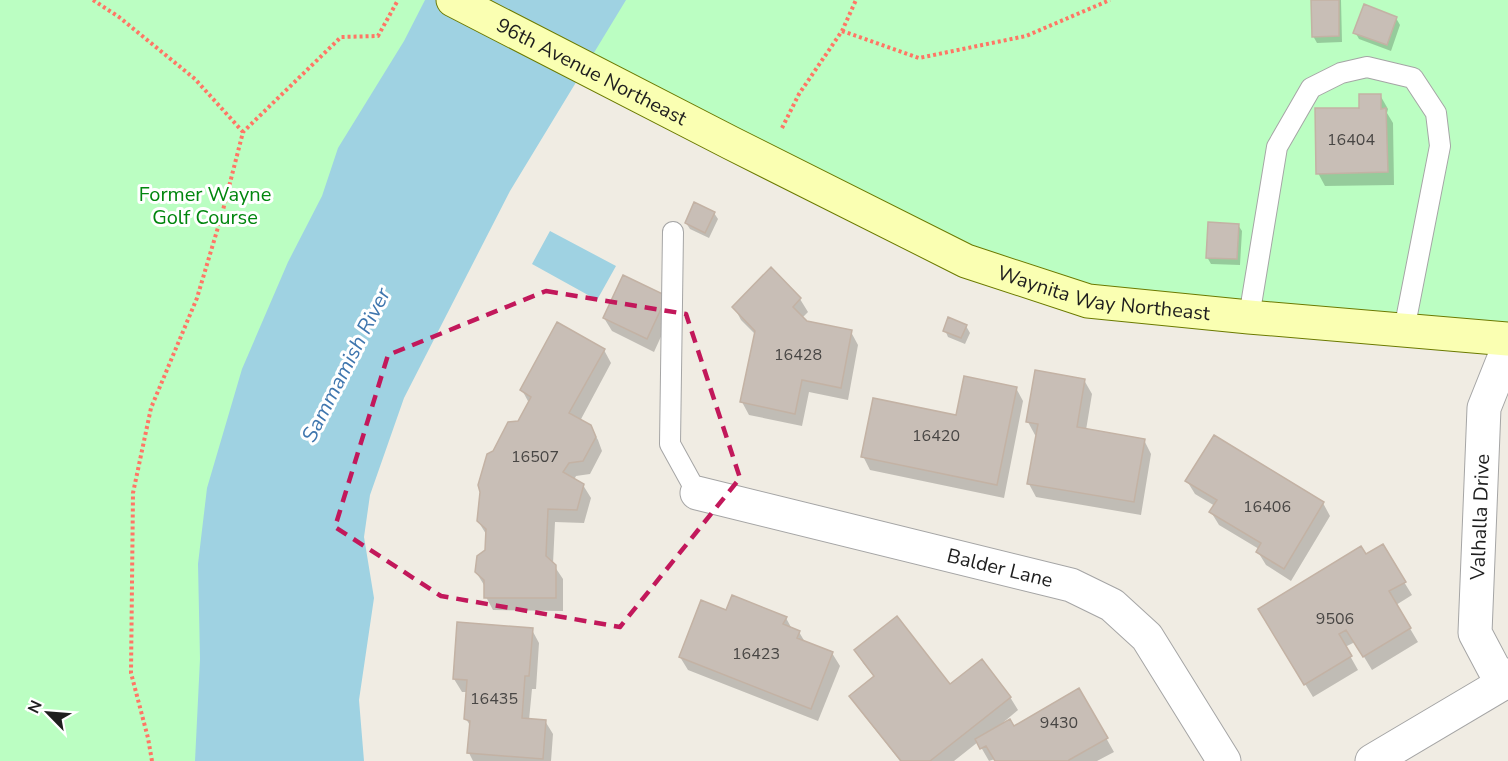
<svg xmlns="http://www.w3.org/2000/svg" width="1508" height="761" font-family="'Nunito Sans',sans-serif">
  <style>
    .park { fill: #bbfec2 }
    .water { fill: #9fd2e2 }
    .shadow { fill: #0003 }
    .building { fill: #c8beb6; stroke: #c3b2a4; stroke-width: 1.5 }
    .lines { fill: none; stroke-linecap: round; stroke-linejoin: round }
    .lane-casing { stroke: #a5a5a5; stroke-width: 22 }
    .street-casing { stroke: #a5a5a5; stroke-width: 35 }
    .secondary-casing { stroke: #6b7a00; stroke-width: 35 }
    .path { stroke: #ff7665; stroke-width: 4; stroke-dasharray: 3 3; stroke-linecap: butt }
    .lane { stroke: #fff; stroke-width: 20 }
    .street { stroke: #fff; stroke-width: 33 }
    .secondary { stroke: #faffb2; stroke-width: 33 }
    .marked { fill: none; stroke: #c2185b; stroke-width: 4.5; stroke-dasharray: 12 8; stroke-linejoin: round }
    .labels { text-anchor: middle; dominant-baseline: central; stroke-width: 6; stroke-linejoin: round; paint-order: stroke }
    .number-label { font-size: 16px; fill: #484644 }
    .street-label { font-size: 20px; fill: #1e1e1e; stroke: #fff }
    .park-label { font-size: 20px; fill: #01860e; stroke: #fff }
    .water-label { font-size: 21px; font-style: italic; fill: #3f76ae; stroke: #fff }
  </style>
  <rect width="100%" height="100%" fill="#f0ece3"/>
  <!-- park -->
  <path class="park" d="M0,0h479l-202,761h-277z
    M530,0h978v339l-259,-22 -283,-56 -446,-243z"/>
  <!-- water -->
  <path class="water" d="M425,0h201l-116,191 -106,207 -34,97 -6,42 10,61 -15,102 5,61h-169l5,-102 -2,-95 9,-76 35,-119 46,-107 34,-66 16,-48 66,-107z
    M550,231l66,35 -19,34 -65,-36z"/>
  <!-- shadow -->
  <path class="shadow" d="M1312,0h29l1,42 -25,1 -4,-7z
    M1396,18l4,7 -9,26 -32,-12 -4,-7z
    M1380,95l8,14 -1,4 6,10 1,62 -69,1 -7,-13 43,-64z
    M714,213l4,6 -9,19 -19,-9 -4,-6z
    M1238,225l4,6 -2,34 -29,-1 -4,-7z
    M771,270l29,29 8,13 -6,6 4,4 45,10 7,13 -10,55 -39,-8 -7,34 -53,-11 -7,-13 14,-67 -15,-15 -7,-13z
    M624,277l49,33 -19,42 -42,-21 -8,-13z
    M966,326l4,7 -5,11 -17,-7 -3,-7z
    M604,350l7,13 -31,58 10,5 8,14 4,11 -12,23 -14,2 -2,4 9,5 8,13 -7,25 -29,-1 -2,42 10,15v32l-70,-1 -7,-13 -2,-12 -8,-13 10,-21v-17l-8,-13 16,-69 24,-30 11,-19 -7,-13z
    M1084,380l8,14 -6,36 58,10 7,14 -10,61 -105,-18 -7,-13 8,-48 -2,-1 -7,-13z
    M1016,388l7,13 -19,97 -134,-28 -7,-14 94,-40z
    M1187,481l136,22 7,13 -39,65 -25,-16 -8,-13 1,-3 -40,-24 -8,-13 4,-6 -20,-12z
    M1382,546l30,49 -16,10 22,37 -46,28 -17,-28 -10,5 13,23 -45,27 -53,-87 105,-54z
    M727,612l59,6 6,11 7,3 6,10 27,11 8,13 -22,55 -130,-51 -8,-13z
    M532,630l7,13 -3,46h-4l-3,31 16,1 8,13 -2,27h-78l-4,-8 2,-26 -5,-8 2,-27h-6l-8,-13z
    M856,650l94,36 60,11 8,13 -19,16 15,2 65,-38 35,62 -17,9h-101l-1,-2 -6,2 -11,-19 -24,19h-54l-41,-52 -8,-13 23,-19 -11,-14z"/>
  <!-- building -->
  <path class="building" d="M1311,0h28v36l-27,1z
    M1364,4l33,13 -10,28 -34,-12z
    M1359,94h22v15l5,-1 2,64 -72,2 -1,-66h44v1z
    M694,202l21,10 -10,21 -20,-10z
    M1208,222l31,2 -2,35 -31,-1z
    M771,267l30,31 -8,9 14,14 45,9 -11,58 -39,-8 -7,34 -55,-12 15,-71 -23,-24z
    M623,275l44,21 -20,43 -44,-21z
    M948,317l19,8 -6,13 -18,-7z
    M557,322l48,27 -36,64 22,12 5,12 -13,24 -14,2 -6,9 21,12 -7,26 -29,-1 -2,47 10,9v33h-72v-18l-9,-8 2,-16 8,-6 1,-21 -9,-8 3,-29 -2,-7 9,-31 6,-3 15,-29 10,-1 13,-24 -11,-7z
    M1035,370l50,9 -8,48 68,12 -11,63 -107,-18 11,-60 -12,-2z
    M964,376l53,11 -20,98 -136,-28 12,-59 83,17z
    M1214,435l110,67 -40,67 -28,-17 5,-9 -52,-31 8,-12 -32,-19z
    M1383,544l23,38 -17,9 22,37 -48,29 -17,-27 -7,4 13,22 -48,29 -46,-76 103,-63 5,8z
    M732,595l55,22 -4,7 17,7 -3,7 36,14 -22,57 -132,-52 22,-57 25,10z
    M897,616l53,68 32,-25 29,38 -81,64h-29l-52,-65 25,-20 -20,-26z
    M457,622l76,6 -4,48h-4l-3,42 24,2 -3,39 -76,-6 3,-32 -6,-2 3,-39 -14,-1z
    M1079,688l29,50 -39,22v1h-74l-9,-15 -6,3 -5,-10 35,-20 4,7z"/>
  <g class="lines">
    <!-- lane casing -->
    <g class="lane-casing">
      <path id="lane" d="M673,232l-3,212 27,49
        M1249,317l28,-170 34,-59 30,-15 26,-6 46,11 23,35 4,33 -36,184"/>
    </g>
    <!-- street casing -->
    <g class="street-casing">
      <g id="street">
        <path id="s1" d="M697,493l374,92 41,20 35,32 77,124"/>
        <path id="s2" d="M1502,684l-27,-51 9,-225 24,-60"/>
        <path d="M1372,761l130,-77 6,-9"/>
      </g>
    </g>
    <!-- secondary casing -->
    <g class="secondary-casing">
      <g id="secondary">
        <path id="s3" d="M453,0l278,143 235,118 122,40 161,16 259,22"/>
      </g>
    </g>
    <!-- path -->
    <path class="path" d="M93,0l26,17 76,62 48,53
      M842,31l77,27 107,-22 84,-36
      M782,128l17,-34 43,-63 14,-31
      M152,761l-4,-23 -17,-65 2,-180 18,-85 46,-110 25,-84 21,-82 98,-95 37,-1 20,-36"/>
    <!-- lane -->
    <use href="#lane" class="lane"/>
    <!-- street -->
    <use href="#street" class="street"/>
    <!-- secondary -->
    <use href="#secondary" class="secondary"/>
  </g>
  <!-- marked area -->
  <path class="marked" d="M546,291l140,23 54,164 -120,149 -179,-31 -106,-69 53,-172z"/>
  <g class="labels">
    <!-- number labels -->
    <g class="number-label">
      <text x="1351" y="140">16404</text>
      <text x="798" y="355">16428</text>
      <text x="936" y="436">16420</text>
      <text x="535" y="457">16507</text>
      <text x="1267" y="507">16406</text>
      <text x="1335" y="619">9506</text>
      <text x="756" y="654">16423</text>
      <text x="494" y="699">16435</text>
      <text x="1059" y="723">9430</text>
    </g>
    <!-- street labels -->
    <g class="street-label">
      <text stroke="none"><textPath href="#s3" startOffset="156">96th Avenue Northeast</textPath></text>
      <text stroke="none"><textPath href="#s3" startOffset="718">Waynita Way Northeast</textPath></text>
      <text stroke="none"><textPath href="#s2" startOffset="174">Valhalla Drive</textPath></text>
      <text stroke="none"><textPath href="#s1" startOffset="312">Balder Lane</textPath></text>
    </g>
    <!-- park labels -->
    <g class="park-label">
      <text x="205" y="194">Former Wayne<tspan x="205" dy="23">Golf Course</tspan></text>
    </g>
    <!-- water labels -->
    <g class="water-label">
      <text transform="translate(346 365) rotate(-63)">Sammamish River</text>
    </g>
  </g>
  <!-- north arrow -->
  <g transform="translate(48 713) rotate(295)" stroke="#ffffff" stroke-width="4.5" paint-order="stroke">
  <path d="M0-4.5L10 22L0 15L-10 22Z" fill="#1e1e1e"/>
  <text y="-9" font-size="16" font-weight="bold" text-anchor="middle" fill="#1e1e1e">N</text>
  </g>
</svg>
